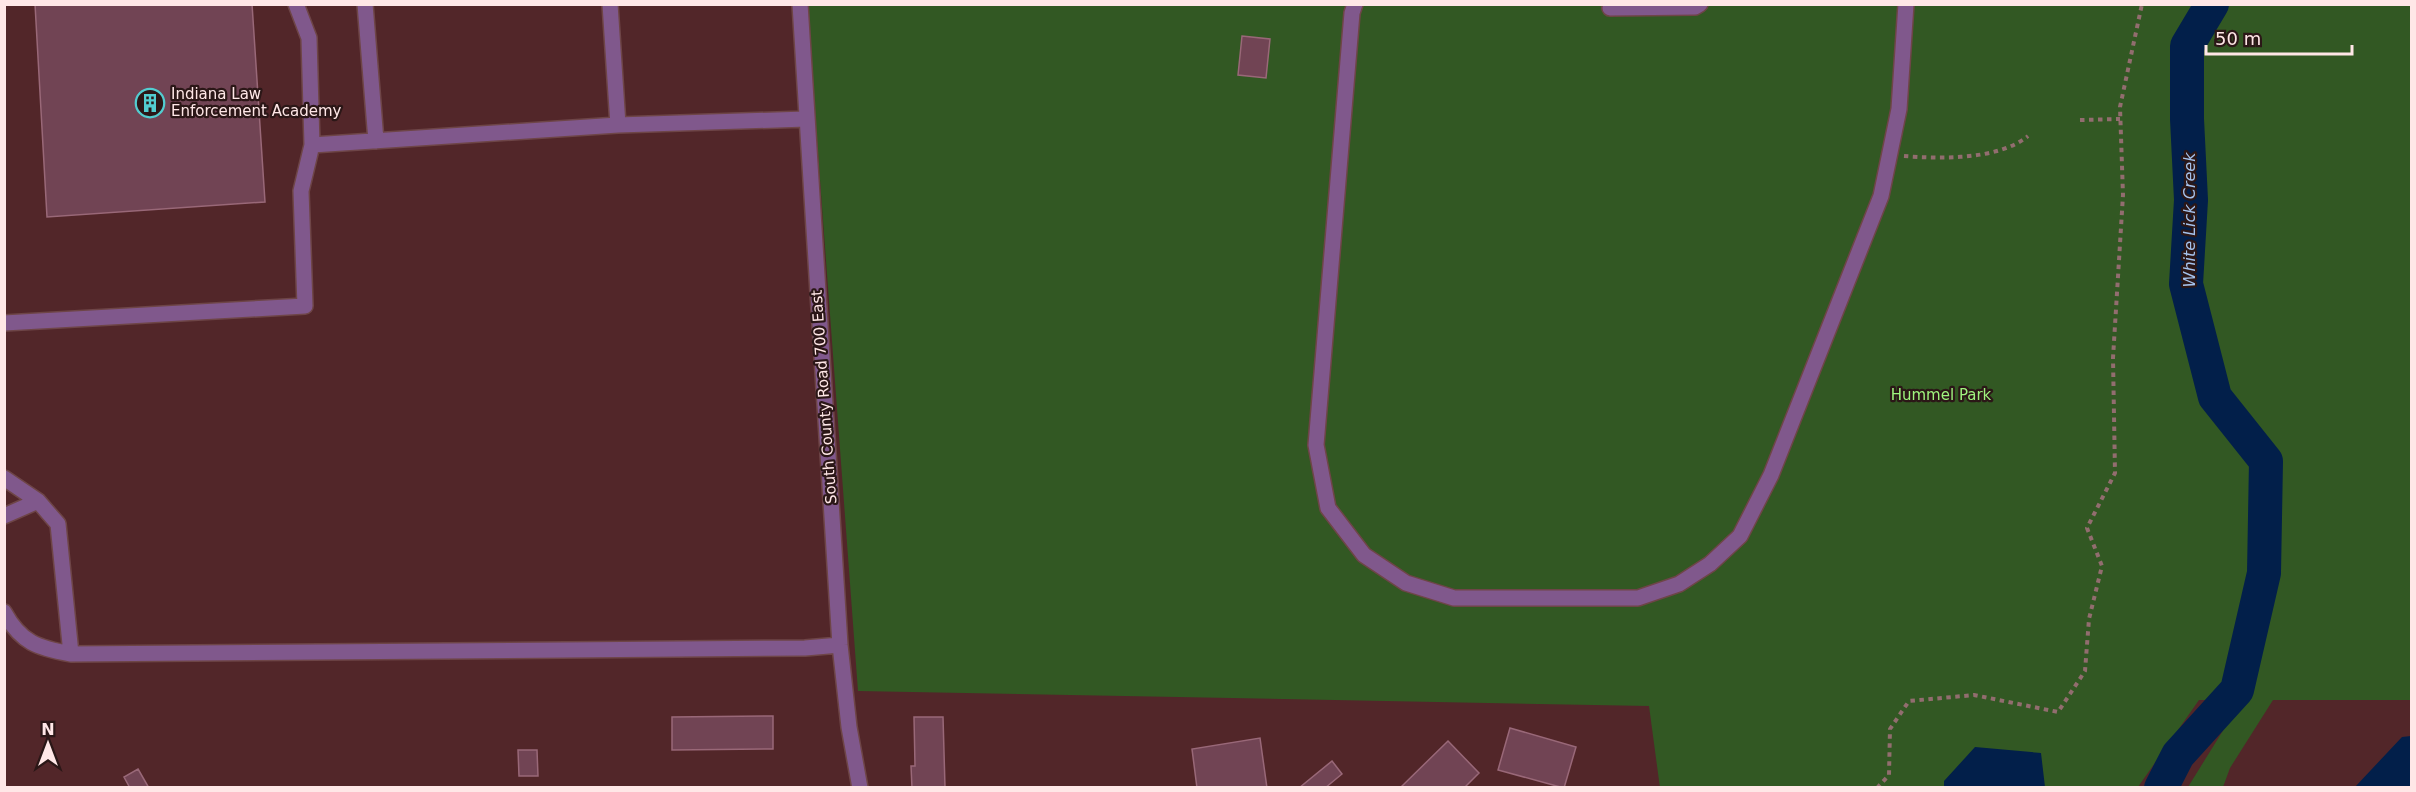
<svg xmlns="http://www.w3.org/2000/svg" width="2416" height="792" font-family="'DejaVu Sans',sans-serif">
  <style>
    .green { fill: #325823 }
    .water { fill: #021f4a }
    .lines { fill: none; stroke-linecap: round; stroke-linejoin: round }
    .river { stroke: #021f4a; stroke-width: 34 }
    .building { fill: #714454; stroke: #996878; stroke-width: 1.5 }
    .minor-casing { stroke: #6e4547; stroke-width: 18 }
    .path { stroke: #926d6f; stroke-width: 4; stroke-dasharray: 4.5 4.5; stroke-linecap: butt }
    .minor { stroke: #80588c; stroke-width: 15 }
    .labels { text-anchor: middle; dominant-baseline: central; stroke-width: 4.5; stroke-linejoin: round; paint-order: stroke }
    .poi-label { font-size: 15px; fill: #ffe7e7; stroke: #2b1717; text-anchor: start }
    .park-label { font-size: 15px; fill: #9ff47e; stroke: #2b1717 }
    .street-label { font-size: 15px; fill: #ffe7e7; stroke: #2b1717 }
    .water-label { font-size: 16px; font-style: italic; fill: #a5c3ee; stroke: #2b1717 }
  </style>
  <rect width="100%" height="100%" fill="#522629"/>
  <!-- green -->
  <path class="green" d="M807,5h1604v695h-138l-43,68 -7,19h-35l54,-87h-43l-61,87 -478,1 -11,-82 -791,-15z"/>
  <!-- water -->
  <path class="water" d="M2411,736v51h-56l47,-50z
    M1975,747l66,6 4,34h-101v-6z"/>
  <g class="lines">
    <!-- river -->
    <path class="river" d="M2161,788l17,-33 59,-65 27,-117 2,-112 -51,-64 -29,-113 5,-84 -4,-81v-73l25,-42"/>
  </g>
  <!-- building -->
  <path class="building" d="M35,4h217l13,198 -218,15z
    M1242,36l28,3 -4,39 -28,-3z
    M773,716v33l-101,1v-33z
    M914,717h29l2,70 -33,1 -1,-22h4z
    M1510,728l66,19 -12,41 -66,-18z
    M1260,738l7,50h-70l-5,-39z
    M1448,741l31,32 -15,15h-64z
    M518,750h19l1,26h-19z
    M1332,761l10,13 -17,14h-26z
    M138,769l11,19h-19l-6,-11z"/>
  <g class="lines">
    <!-- minor casing -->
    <g class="minor-casing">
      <path id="minor" d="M296,4l13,34 3,107 306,-20 188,-6
        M365,4l11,137
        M610,4l8,121
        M800,4l40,641 9,82 11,61
        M1355,4l-3,9 -36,432 12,63 36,47 42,28 48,15h184l41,-14 31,-20 30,-28 31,-61 110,-279 18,-87 7,-105
        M1610,8l85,-1 5,-3
        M4,323l301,-17 -4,-115 11,-46
        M4,478l34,23 20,23 13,130
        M4,516l34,-15
        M4,612c17,31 34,36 67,42l734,-6 35,-3"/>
    </g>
    <!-- path -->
    <path class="path" d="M2080,120l40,-1
      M1904,156c37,3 95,4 124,-20
      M1877,788l12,-13 1,-46 19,-28 65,-6 84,17 27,-41 4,-52 13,-53 -15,-38 28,-55 -2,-115 10,-163 -3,-88 22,-103"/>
    <!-- minor -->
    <use href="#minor" class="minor"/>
  </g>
  <!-- icons -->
  <defs>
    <g id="building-ring" transform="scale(1.5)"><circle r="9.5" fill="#2b1717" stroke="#52cdd0" stroke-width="1.5"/><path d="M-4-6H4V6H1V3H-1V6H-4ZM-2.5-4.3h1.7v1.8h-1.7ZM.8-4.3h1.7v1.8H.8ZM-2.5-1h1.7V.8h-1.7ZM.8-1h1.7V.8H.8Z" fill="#52cdd0"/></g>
  </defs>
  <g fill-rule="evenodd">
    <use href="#building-ring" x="150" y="103"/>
  </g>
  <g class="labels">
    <!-- poi labels -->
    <g class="poi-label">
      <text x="171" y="94">Indiana Law<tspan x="171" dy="17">Enforcement Academy</tspan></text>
    </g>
    <!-- park labels -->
    <g class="park-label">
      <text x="1941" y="395">Hummel Park</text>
    </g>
    <!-- street labels -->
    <g class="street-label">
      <text transform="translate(824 397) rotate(-94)">South County Road 700 East</text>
    </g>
    <!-- water labels -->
    <g class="water-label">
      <text transform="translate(2189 220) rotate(-90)">White Lick Creek</text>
    </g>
  </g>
  <!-- border -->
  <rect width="2416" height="792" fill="none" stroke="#ffe7e7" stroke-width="12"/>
  <!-- north arrow -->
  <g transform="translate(48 744)" stroke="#2b1717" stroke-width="4.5" paint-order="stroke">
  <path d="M0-4.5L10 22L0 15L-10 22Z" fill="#ffe7e7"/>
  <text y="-9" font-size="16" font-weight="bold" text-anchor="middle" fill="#ffe7e7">N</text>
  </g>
  <!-- scale -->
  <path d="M2206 45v9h146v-9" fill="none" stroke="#ffe7e7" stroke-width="3"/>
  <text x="2215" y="45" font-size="18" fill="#ffe7e7" stroke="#2b1717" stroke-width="4.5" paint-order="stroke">50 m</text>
</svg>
